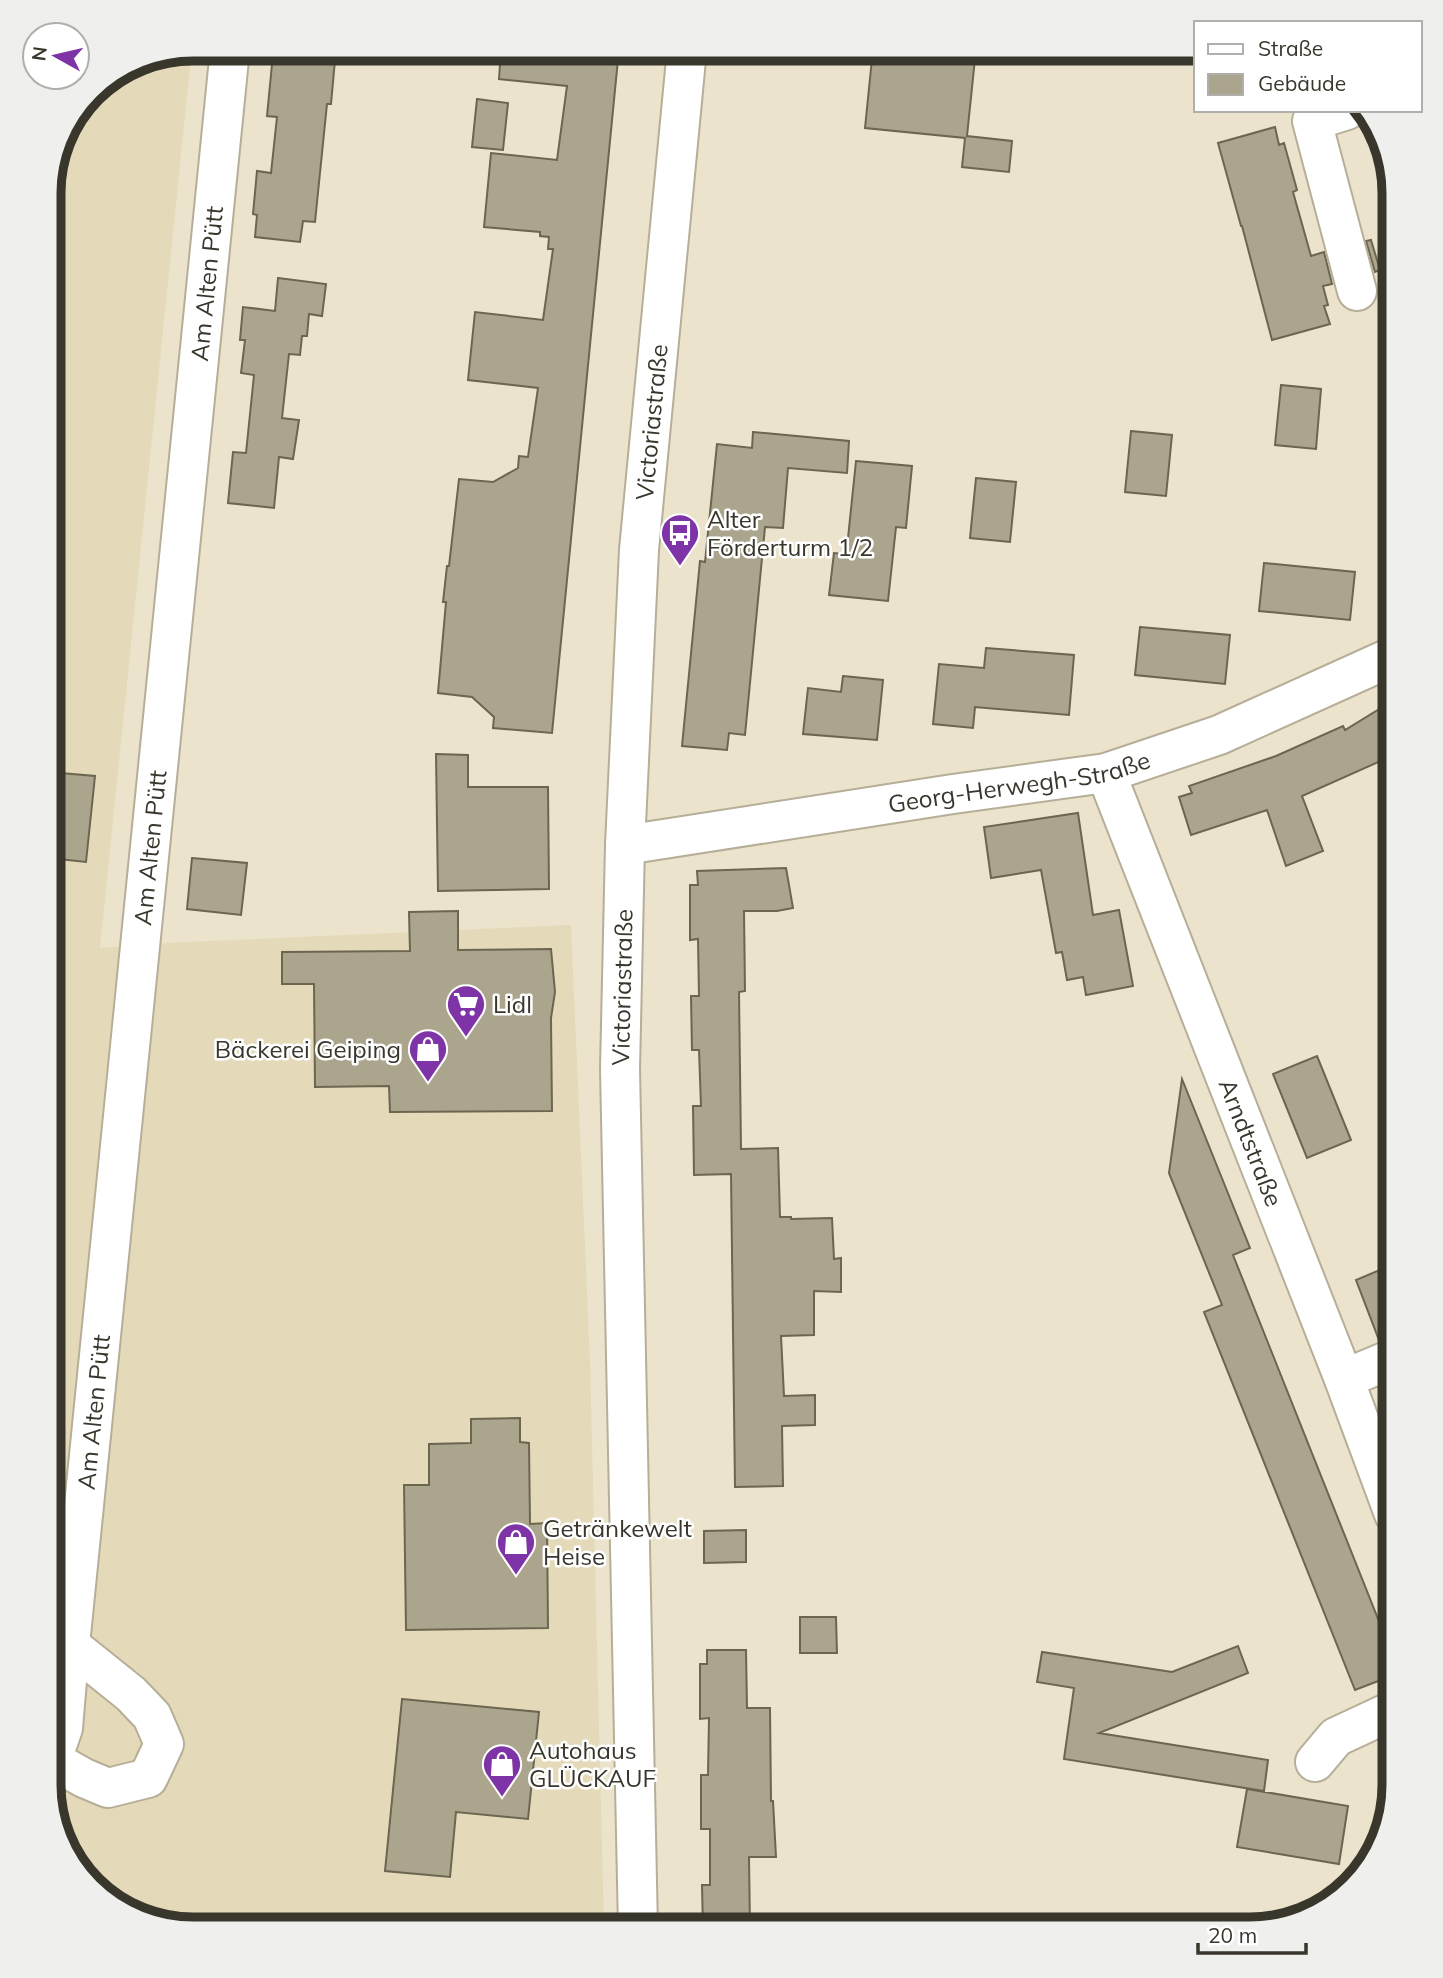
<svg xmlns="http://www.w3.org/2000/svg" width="1443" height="1978" font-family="Mulish,sans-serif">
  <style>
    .built { fill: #e4daba }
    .green { fill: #d1b8e3 }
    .building { fill: #aca58e; stroke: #6c6550; stroke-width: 2 }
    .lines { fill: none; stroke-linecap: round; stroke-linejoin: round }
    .street-casing { stroke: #b6ae97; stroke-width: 42 }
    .secondary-casing { stroke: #b6ae97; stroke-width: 42 }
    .street { stroke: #fff; stroke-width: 38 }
    .secondary { stroke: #fff; stroke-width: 38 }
    .labels { text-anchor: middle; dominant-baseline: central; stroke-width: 5; stroke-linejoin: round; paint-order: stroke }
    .street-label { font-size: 24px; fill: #39362c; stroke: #fff }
    .poi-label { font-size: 24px; fill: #39362c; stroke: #fff; text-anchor: start }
    .rim { fill: none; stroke: #39362c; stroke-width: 9 }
  </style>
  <rect width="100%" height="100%" fill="#ebe3cb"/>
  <!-- built -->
  <path class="built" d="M187,50l4,7 -91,891 67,-5 404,-18 19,436 14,568h-420l-63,-20 -52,-52 -20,-72v-1602l15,-54 34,-44 40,-25z"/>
  <!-- green -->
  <path class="green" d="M1394,1385v48l-16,-42z"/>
  <!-- building -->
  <path class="building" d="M292,49h44l-5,55h-4l-12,118 -12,-1 -3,21 -45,-5 2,-22 -4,-1 4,-43 14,2 6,-56 -10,-1 6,-62 18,2z
    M501,49h118l-67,684 -59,-5 1,-11 -22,-20 -34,-4 8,-91h-3l4,-36h2l10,-87 34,3 25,-14 1,-12 9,1 10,-69 -70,-8 7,-68 68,8 10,-71h-5l1,-12 -9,-1v-4l-56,-5 7,-74 66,7 10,-74 -68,-7z
    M873,49h103l-9,87 45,5 -3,31 -47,-5 3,-29 -100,-10z
    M477,99l31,4 -5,47 -31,-3z
    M1275,127l4,18 5,-2 13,47 -4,2 18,64 13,-4 8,32 -9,2 5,19 -4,1 6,18 -58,16 -30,-114h-1l-23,-83z
    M1371,240l9,30 -5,2 -9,-31z
    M278,278l48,6 -4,32 -13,-2 -2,22h-5l-2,19 -11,-1 -7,64 17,2 -6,39 -14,-2 -5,51 -46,-5 5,-51 13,1 8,-78 -13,-2 4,-33h-5l3,-33 32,4z
    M1281,385l40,4 -5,60 -41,-4z
    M1131,431l41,4 -6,61 -41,-4z
    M753,432l96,9 -2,32 -59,-5 -5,60 -18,-1 -20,208 -16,-2 -2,17 -45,-4 18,-185 5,1 12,-118 35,4z
    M856,461l56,5 -6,62 -10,-1 -8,74 -59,-6 5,-42 10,1 1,-16h3z
    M976,478l40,4 -6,60 -40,-4z
    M1264,563l91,9 -5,48 -91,-9z
    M1140,627l90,8 -5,49 -90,-9z
    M986,648l88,7 -5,60 -94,-8 -2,21 -40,-4 6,-60 45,4z
    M843,676l40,4 -6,60 -74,-6 5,-46 33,4z
    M1394,700v55l-92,41 21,55 -37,15 -19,-56 -76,25 -12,-38 13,-4 -3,-7 87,-30 67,-30 2,4z
    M436,754l32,1v32h80l1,102 -111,2z
    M49,772l46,4 -9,86 -37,-4z
    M1078,813l15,102 26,-5 14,76 -47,9 -3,-18 -16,3 -5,-28 -6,1 -15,-83 -50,8 -7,-51z
    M192,858l55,5 -6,52 -54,-6z
    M786,868l7,40 -16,3h-33l1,80 -6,1 2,157 37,-1 2,69h11v2l41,-1 2,41 7,-1v34l-27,-1v44l-33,1 3,60 31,-1v30l-33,1 1,60 -48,1 -4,-313 -37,1 -1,-69h8l-2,-56h-7l-1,-54h8l-1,-57 -8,1v-55h8l-1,-14z
    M458,911v39l93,-1 4,43 -4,26 1,93 -162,1 -1,-26 -74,1 -1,-103h-32v-32l128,-1 -1,-39z
    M1317,1056l34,84 -44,18 -34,-84z
    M1182,1079l68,169 -17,7 161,404v16l-39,15 -151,-378 18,-7 -53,-132z
    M1394,1264v73l-15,3 -23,-60z
    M520,1418v24l9,1 1,81 17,-1 1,105 -142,2 -2,-145h25v-41l42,-1v-24z
    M746,1530v32l-42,1v-32z
    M800,1617h36l1,36h-37z
    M1238,1646l10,27 -149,60 169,27 -4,31 -200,-32 10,-71 -37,-6 5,-30 130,20z
    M707,1650h39l1,58h23l1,93h2l3,56h-27l1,72h-47l-1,-44h8v-56h-9v-54h7l1,-57 -9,1v-55h7z
    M402,1699l137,13 -11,107 -72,-7 -6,65 -65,-6z
    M1247,1789l101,17 -9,58 -102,-17z"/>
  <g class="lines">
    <!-- street casing -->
    <g class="street-casing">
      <g id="street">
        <path d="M1347,110l-35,11 45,170"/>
        <path id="s1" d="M1106,773l238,606 50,135"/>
        <path id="s2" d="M625,845l328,-51 153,-21 113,-38 175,-79"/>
        <path d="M1344,1379l50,-21"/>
        <path id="s3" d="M70,1645l61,49 21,22 12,28 -16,34 -40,10 -24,-10 -32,-18 11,-32 7,-83 160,-1596"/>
        <path d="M1315,1762l21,-25 58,-27"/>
      </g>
    </g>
    <!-- secondary casing -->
    <g class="secondary-casing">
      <g id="secondary">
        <path id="s4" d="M638,1929l-18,-860 5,-224 14,-295 48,-501"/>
      </g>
    </g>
    <!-- street -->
    <use href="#street" class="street"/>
    <!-- secondary -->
    <use href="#secondary" class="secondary"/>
  </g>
  <!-- icons -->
  <defs>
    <g id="bus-pin" transform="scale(2.0125)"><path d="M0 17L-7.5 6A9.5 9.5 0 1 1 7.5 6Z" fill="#7e34a6" stroke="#fff"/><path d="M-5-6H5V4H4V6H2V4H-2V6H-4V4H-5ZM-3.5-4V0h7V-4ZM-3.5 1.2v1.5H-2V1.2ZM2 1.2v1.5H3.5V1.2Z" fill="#fff"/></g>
    <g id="supermarket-pin" transform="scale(2.0125)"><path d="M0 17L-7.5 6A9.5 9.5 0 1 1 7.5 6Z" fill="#7e34a6" stroke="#fff"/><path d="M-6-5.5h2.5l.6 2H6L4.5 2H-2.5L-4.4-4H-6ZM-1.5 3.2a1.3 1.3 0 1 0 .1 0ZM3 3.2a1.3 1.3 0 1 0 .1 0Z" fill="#fff"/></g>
    <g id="shop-pin" transform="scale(2.0125)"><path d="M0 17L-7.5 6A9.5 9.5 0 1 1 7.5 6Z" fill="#7e34a6" stroke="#fff"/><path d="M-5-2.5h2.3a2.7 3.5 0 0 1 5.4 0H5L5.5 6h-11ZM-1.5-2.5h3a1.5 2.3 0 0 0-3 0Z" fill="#fff"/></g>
  </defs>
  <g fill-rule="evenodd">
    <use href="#bus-pin" x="680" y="533"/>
    <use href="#supermarket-pin" x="466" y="1004"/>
    <use href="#shop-pin" x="428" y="1049"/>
    <use href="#shop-pin" x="516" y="1542"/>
    <use href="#shop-pin" x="502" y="1764"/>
  </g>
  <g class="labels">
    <!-- street labels -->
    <g class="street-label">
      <text stroke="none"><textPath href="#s3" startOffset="1766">Am Alten Pütt</textPath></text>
      <text stroke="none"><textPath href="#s4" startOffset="1508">Victoriastraße</textPath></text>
      <text stroke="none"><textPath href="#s2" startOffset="399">Georg-Herwegh-Straße</textPath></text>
      <text stroke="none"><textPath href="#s3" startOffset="1199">Am Alten Pütt</textPath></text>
      <text stroke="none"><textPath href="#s4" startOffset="942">Victoriastraße</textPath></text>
      <text stroke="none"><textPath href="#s1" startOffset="397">Arndtstraße</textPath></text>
      <text stroke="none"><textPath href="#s3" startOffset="632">Am Alten Pütt</textPath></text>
    </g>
    <!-- poi labels -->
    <g class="poi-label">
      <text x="707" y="519">Alter<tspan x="707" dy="28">Förderturm 1/2</tspan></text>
      <text x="493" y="1004">Lidl</text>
      <text x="401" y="1049" text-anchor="end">Bäckerei Geiping</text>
      <text x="543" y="1528">Getränkewelt<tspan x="543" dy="28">Heise</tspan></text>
      <text x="529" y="1750">Autohaus<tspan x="529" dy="28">GLÜCKAUF</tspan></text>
    </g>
  </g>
  <!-- crop -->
  <path d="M0 0H1443V1978H0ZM193 61H1250A132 132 0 0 1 1382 193V1785A132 132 0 0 1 1250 1917H193A132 132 0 0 1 61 1785V193A132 132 0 0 1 193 61Z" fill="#efefee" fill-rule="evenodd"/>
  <path class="rim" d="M193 61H1250A132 132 0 0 1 1382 193V1785A132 132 0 0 1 1250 1917H193A132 132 0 0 1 61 1785V193A132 132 0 0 1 193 61Z"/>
  <!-- legend -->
  <rect x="1194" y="21" width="228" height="91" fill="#ffffff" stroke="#b0afab" stroke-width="2"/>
  <rect x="1208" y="44" width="35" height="10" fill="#ffffff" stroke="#b0afab" stroke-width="2"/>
  <text x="1258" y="56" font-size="21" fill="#39362c">Straße</text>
  <rect x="1208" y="74" width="35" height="21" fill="#aca58e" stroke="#b0afab" stroke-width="2"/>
  <text x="1258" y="91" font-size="21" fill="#39362c">Gebäude</text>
  <!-- north arrow -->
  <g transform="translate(56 56) rotate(278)"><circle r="33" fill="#ffffff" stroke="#b0afab" stroke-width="2"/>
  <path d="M0-5L12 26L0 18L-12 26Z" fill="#7e34a6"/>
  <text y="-10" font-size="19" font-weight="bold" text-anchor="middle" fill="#39362c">N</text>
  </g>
  <!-- scale -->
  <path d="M1198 1943v10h108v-10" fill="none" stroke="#39362c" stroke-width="3.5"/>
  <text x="1208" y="1943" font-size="21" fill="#39362c" stroke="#ffffff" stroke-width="5" paint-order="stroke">20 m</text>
</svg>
